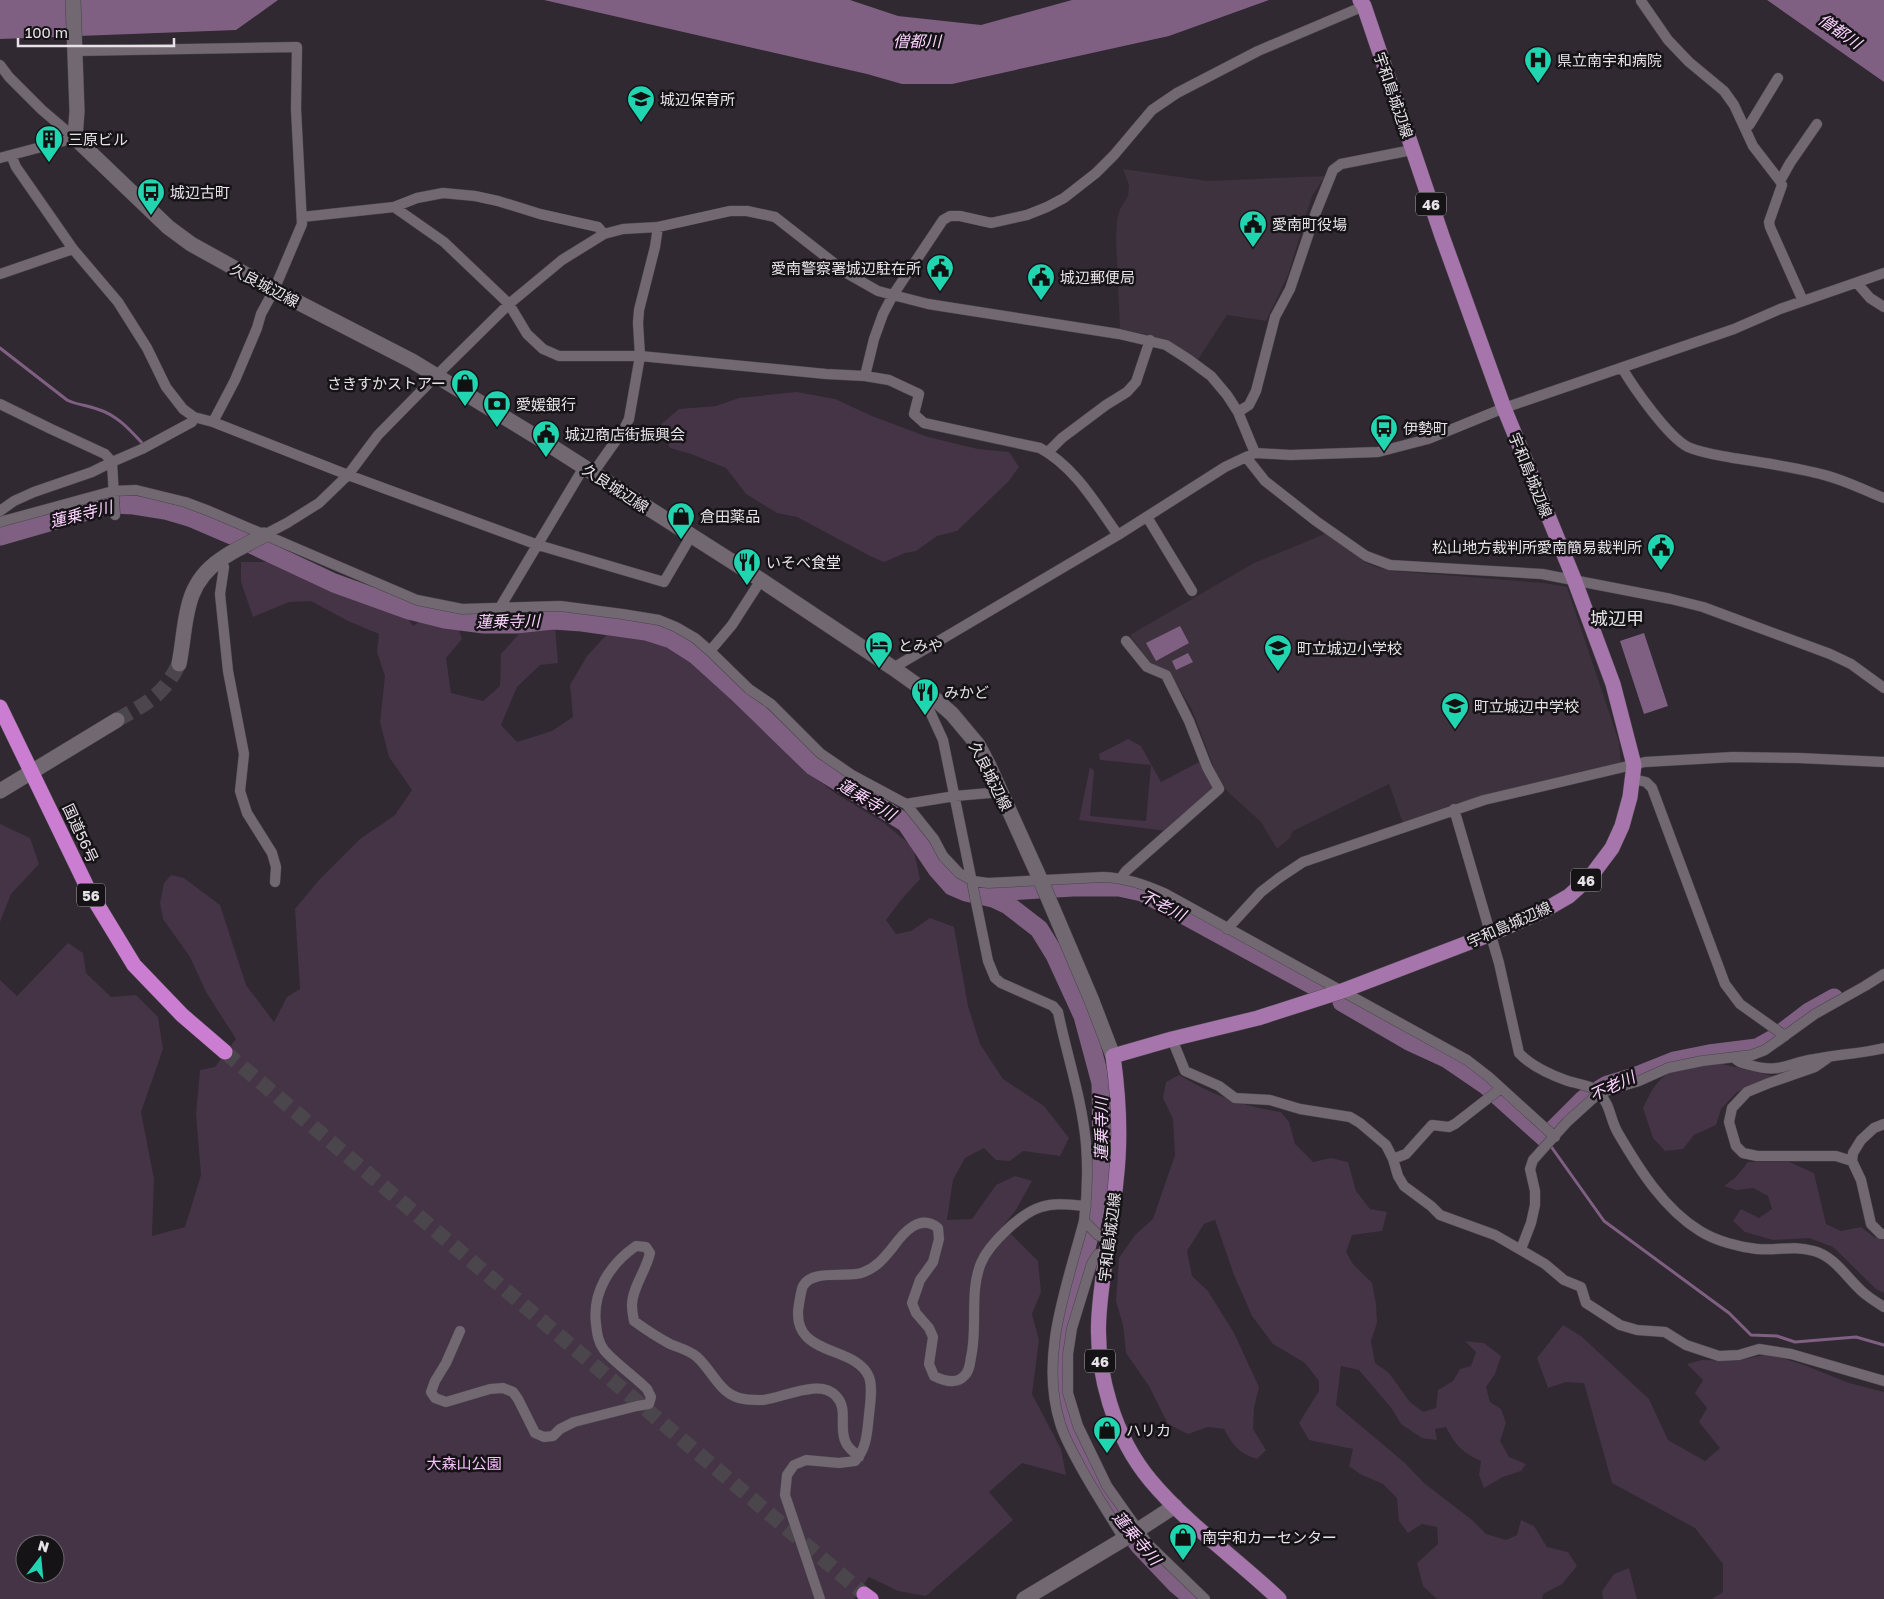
<svg xmlns="http://www.w3.org/2000/svg" width="1884" height="1599" font-family="'Golos Text','Noto Sans JP',sans-serif">
  <style>
    .built { fill: #3d323e }
    .green { fill: #453346; fill-rule: evenodd }
    .water { fill: #7f6082 }
    .lines { fill: none; stroke-linecap: round; stroke-linejoin: round }
    .stream { stroke: #7f6082; stroke-width: 3 }
    .river { stroke: #7f6082; stroke-width: 19 }
    .secondary-tunnel { stroke: #4b454c; stroke-width: 15; stroke-dasharray: 15 8; stroke-linecap: butt }
    .highway-tunnel { stroke: #4b454c; stroke-width: 15; stroke-dasharray: 15 8; stroke-linecap: butt }
    .street-casing { stroke: #4a444b; stroke-width: 11 }
    .secondary-casing { stroke: #4a444b; stroke-width: 16 }
    .primary-casing { stroke: #4a444b; stroke-width: 16 }
    .highway-casing { stroke: #4a444b; stroke-width: 16 }
    .street { stroke: #716871; stroke-width: 10 }
    .secondary { stroke: #716871; stroke-width: 15 }
    .primary { stroke: #a675ab; stroke-width: 15 }
    .highway { stroke: #ca7dd1; stroke-width: 15 }
    .labels { text-anchor: middle; dominant-baseline: central; stroke-width: 5; stroke-linejoin: round; paint-order: stroke }
    .shield { fill: #161317; stroke: #a8a4a9; stroke-width: 1 }
    .shield-label { font-size: 14px; font-weight: bold; fill: #e7e2e8 }
    .poi-label { font-size: 15px; fill: #e7e2e8; stroke: #161317; text-anchor: start }
    .street-label { font-size: 15px; fill: #e7e2e8; stroke: #161317 }
    .park-label { font-size: 15px; fill: #f4c1f8; stroke: #161317 }
    .water-label { font-size: 16px; font-style: italic; fill: #fcd2ff; stroke: #161317 }
    .quarter-label { font-size: 18px; fill: #e7e2e8; stroke: #161317 }
  </style>
  <rect width="100%" height="100%" fill="#302931"/>
  <!-- built -->
  <path class="built" d="M1123,169l85,12 117,-5 -13,20 -24,79 -22,46 -39,-6 -30,46 -25,-16 -23,-10 -29,-6 -4,-90 1,-19 3,-11 8,-13 1,-11z
    M1327,533l39,30 13,5 15,3 150,12 23,4 46,137 6,18 2,21 -167,41 -51,19 -14,-39 -96,47 -3,7 -13,11 -16,-27 -31,-28 -11,-13 -27,-71 -23,-39 -18,-6 -21,-30 124,-72z"/>
  <!-- green -->
  <path class="green" d="M797,392l38,7 37,17 56,21 50,12 31,3 10,15 -11,15 -51,49 -20,5 -21,15 -11,2 -21,9 -14,-6 -73,-39 -20,-4 -31,-19 -20,-26 -35,-14 -21,-6 -11,-22 20,-17 37,-3 23,-8z
    M241,562h38l37,12 87,37 10,15 10,-7 34,6 5,14 -16,19 5,35 32,8 17,-15 1,-32 24,-27h30l3,36 -18,2 -23,22 -16,38 16,17 35,-11 21,-14 -3,-32 17,-29 22,-24 64,13 42,31 36,31 56,65 28,21 49,30 29,24 7,32 -19,21 -15,20 10,14 15,-3 19,-13 24,9 14,79 12,38 23,35 41,27 25,32 -9,18 -37,-5 -13,10 -14,-1 -12,-12 -19,10 -12,22 -6,40 25,-1 24,-34 19,-9 17,5 -16,29 -13,16 35,35 3,31 -9,22 7,26 -7,54 29,55 5,26 -44,-12 -33,29 24,28 -87,76 -28,-5 -29,-14 -15,22h-854v-619l17,16 51,-53 15,10 3,20 25,24 25,-2 22,22 5,32 -22,63 13,67 -2,57 33,-9 16,-52 -5,-61 4,-44 15,-3 21,-28 -30,-47 -16,-35 -27,-38 -3,-16 4,-20 7,-8 13,3 36,27 26,80 28,37 13,-25 13,-8 -5,-80 24,-29 41,-41 35,-24 17,-25 -23,-33 -9,-35 5,-46 -8,-24 2,-18 -31,-13 -37,-20 -22,1 -36,15 -12,-35zM25,1544h30v30h-30z
    M1128,739l13,7 20,36 42,-22 12,29 -48,42 -88,-11 11,-53 4,4 -4,45 56,5 5,-56 -51,-5 -1,-6z
    M0,824l30,14 9,26 -28,30 -11,28z
    M1718,1063l55,13 -36,16 -16,17 -5,16 -22,10 -11,14 -18,2 -12,-13 -10,-30c5,-10 10,-22 19,-30 13,-12 39,-13 56,-15z
    M1179,1075c34,20 62,31 102,37l8,10 6,22 18,18 18,-4 17,4 8,29 14,18 17,3 -5,19 -30,4 -6,17 7,12 19,19 4,21 1,19 -6,18 4,22 14,10 21,29 13,10 13,-4 2,-18 15,-9 7,-12 11,-3 5,-14 -11,-11 19,2 17,13 -6,18 -9,13 4,15 11,7 5,14 -6,18 9,16 17,7 -5,7 -18,6 -19,11 -5,-13 2,-14c-18,-8 -26,-16 -35,-34l-11,2 2,11 -15,-2 -21,-14 -9,-15 -33,-39 -18,-4 -5,39 69,58 19,20 48,37 14,14 20,6 11,-5 4,-15 13,6 13,21 21,5 9,14 -15,18 -19,10 -1,5h-105l-14,-13 -6,-23 21,-19 -1,-17 -15,-3 -14,9 -9,-12 -2,-23 -14,-14 -23,-10 -11,-8 4,-17 -44,-9 -10,-17 20,-32v-10l-14,-18 -32,-19 -21,-28 -18,-41 -19,-55 -11,4 -17,27 5,25 16,15 26,42 25,54 -5,21 -1,21 13,21 -9,9c-19,-6 -24,-14 -33,-30l-16,-2 -20,7 -20,-10 -19,-38 -23,-33 -3,-28 -7,-24 3,-43 16,-23 18,-16 22,-64 -2,-36 -10,-21 3,-16z
    M1748,1162h41l25,11 12,51 15,7 20,-4 13,10 10,3v53l-8,-4 -43,-42 -24,-9 -36,2 -28,-8 -12,-11 8,-12 18,9 13,-9 -4,-13 -15,-8 -17,2 -12,-4 12,-9z
    M1563,1325l18,11 68,63 19,41 37,21 15,-13 -21,-26 8,-14 -12,-15 8,-13 -16,-16 15,-4 34,1 33,-7 35,11 45,18 35,9v207h-172l11,-7v-28l-28,-36 -83,-45 -28,-100 -18,-1 -18,6 -11,-30z
    M1629,1568l8,31h-34l-1,-8 12,-17z"/>
  <!-- water -->
  <path class="water" d="M0,0h278l-42,30 -236,9z
    M544,0h306l48,16 83,9 91,-25h197l-100,36 -217,48h-50l-35,-10z
    M1767,0h117v82z
    M1180,626l9,17 -33,18 -10,-18z
    M1644,633l24,73 -24,8 -24,-73z
    M1188,653l5,9 -17,8 -4,-9z"/>
  <g class="lines">
    <!-- stream -->
    <path class="stream" d="M0,348l67,52c10,5 20,5 30,9 20,6 32,20 46,35
      M1550,1145l54,76 125,92 22,22 26,1 18,6 61,-5 28,8"/>
    <!-- river -->
    <path class="river" d="M0,536l111,-32 23,1 31,5 27,8 42,18 100,47 75,27 36,9 39,5h32l37,-4 29,2 64,9 25,8 25,16 43,39 74,72 93,57 31,46 15,17 14,6 27,6 15,7 31,24 16,26 28,61 18,67 1,75 -5,43 -11,48 -24,90 -1,61 7,24 20,43 27,45 25,34 36,38 18,15
      M993,898l16,-7 64,-4h46l23,5 176,96
      M1342,1002l67,39 37,17 41,28 58,52 39,-39 23,-14 27,-8 40,-16 35,-7 48,-6 18,-10 34,-26 25,-14"/>
    <!-- secondary-tunnel -->
    <path class="secondary-tunnel" d="M117,720c30,-17 46,-24 62,-56"/>
    <!-- highway-tunnel -->
    <path class="highway-tunnel" d="M225,1052l639,542"/>
    <!-- street casing -->
    <g class="street-casing">
      <path id="street" d="M1641,1l27,39 21,22 35,29 10,14 19,41 27,35 2,4 -13,37 1,5 33,74
        M74,51l223,-4 -1,62 6,115 -28,66 -13,24 -4,14 -22,52 -22,42
        M0,65l9,12 33,33 33,28
        M1745,129l5,-5 28,-46
        M11,155l5,12 57,82 45,53 29,46 19,39 17,22 11,8 19,5 135,53 190,70 126,37 27,-46
        M0,158l75,-20
        M1780,181l10,-18 27,-39
        M394,207l50,35 65,62 18,30 16,15 16,7h81l186,18 39,2 24,4 30,14 -5,20 10,9 116,25c35,19 56,56 78,87
        M302,217l92,-10 23,-9 26,-5 32,3 23,5 42,13 58,13 6,7
        M0,274l73,-25
        M1857,283l13,15 14,9
        M1622,368c12,20 46,69 66,79 13,6 30,8 45,11 26,4 53,8 79,14 25,5 48,16 72,26
        M865,376l9,-37 9,-25 10,-19 50,-75 7,-4h10l31,7 36,-8 20,-8 17,-9 32,-25 18,-18 38,-45 25,-17 81,-42 106,-45
        M0,404l51,25 54,25 7,8 3,53
        M1238,412l11,-7 7,-14 19,-74 15,-28 26,-77 17,-42 8,-6 71,-14
        M1048,452l14,-14 44,-33 21,-13 9,-10 14,-42
        M1246,457l19,24 51,40 50,35 24,9 152,9 129,25 32,8 127,47 21,10 33,24
        M593,473l31,-44 5,-10 11,-63 -2,-33 1,-13 16,-63 3,-20
        M0,511l14,-10 20,-9 58,-20 20,-10 30,-13 50,-27 2,-5
        M1147,517l45,74
        M0,522l113,-31 23,-1 49,12 24,9 208,89 45,9 98,-3 62,8 37,6 17,7 19,11 15,13 39,38 22,15 49,49 32,22 54,29 28,35 9,17 16,17 14,8 15,2 115,-6c23,1 40,7 61,16l303,167 22,17 66,60
        M264,535l23,-12 32,-20 29,-28 30,-40 58,-59 73,-72 53,-44 42,-26 19,-5 35,-2 72,-16h17l28,6 73,57 30,17 15,4 35,9 191,30 47,11 22,14 23,17 16,19 11,17 17,41
        M220,560l4,7 -4,27 8,77 16,83 -4,37 7,22 25,40 4,14 -1,15
        M499,609l85,-142
        M710,651l22,-26 29,-45
        M893,668l225,-133 107,-68 21,-10 9,-4 35,2 88,-3 50,-13 76,-31 230,-79 46,-20 104,-36
        M928,693l-2,10 17,37 45,221 7,17 6,5 52,23 5,6c9,44 24,87 28,132 2,25 1,53 -2,77 -17,65 -45,135 -24,202 4,14 12,28 19,41 14,26 30,50 45,75
        M1633,779l13,3 6,6 73,196 15,20 45,32
        M906,804l49,-8 46,-4
        M1454,809l45,154 20,90c12,13 32,22 49,28 10,3 23,4 31,12 12,12 11,27 19,40 21,36 46,76 82,98 16,10 39,16 57,18 21,2 34,-4 57,2 22,6 34,29 51,43 6,5 13,9 19,13
        M1121,878l5,-7 93,-82 -12,-22 -18,-46 -23,-46 -19,-8 -21,-26
        M1227,929l34,-37 18,-14 24,-16 181,-62 161,-38 88,-5 66,1 85,4
        M1172,1039l13,32 34,15 16,12 35,2 30,9 50,8 10,6 26,22 7,14 5,17 6,10 27,20 9,9 55,20 50,29 19,16 17,7 5,16 34,22 17,5 28,2 21,13 33,11 20,-1 20,-6 32,5 93,27
        M1734,1057c4,6 10,6 16,8 31,9 37,-2 65,-6 24,-5 44,-5 69,-11
        M1828,1058l-13,9 -46,16 -22,9 -15,16 -3,14 7,24 7,7 14,3h79l16,5
        M1884,1124l-10,4 -13,12 -8,13 -1,8 9,19 10,44 10,10h3
        M1393,1159l13,-5 26,-29 17,2 6,-3 45,-35
        M1084,1221l14,14 11,5
        M1521,1249l10,-26 4,-18v-14l-5,-22 3,-9 34,-38 32,-29 40,-12 29,-13 34,-7 50,-6 13,-5 50,-36 50,-28 19,-12
        M1107,1254h-9l-6,9 -20,65 -4,26v39l10,33 29,60 41,58 57,55
        M460,1331l-14,32 -11,18 -4,11 4,6 11,4 44,-13 13,-1 10,4 5,7 17,34 9,4 9,-1 7,-7 14,-7 63,-16 12,-2 2,-7 -4,-8c-12,-12 -33,-27 -43,-39 -6,-8 -7,-17 -8,-26 -4,-32 14,-60 40,-78l10,1 4,6c-4,18 -18,35 -18,52 0,5 1,11 2,16 11,8 23,16 36,23 9,4 19,6 27,13 16,14 23,39 47,42 6,1 13,1 19,1 20,-2 57,-22 73,-4 13,13 2,32 10,47 2,5 9,10 13,14
        M820,1599l-35,-104 2,-20 7,-10 12,-5 33,3 16,-2c12,-13 12,-28 14,-46 1,-11 4,-27 0,-38 -13,-33 -80,-19 -70,-73 1,-5 2,-14 4,-18 10,-18 46,-7 61,-14 13,-5 20,-14 29,-25 10,-14 27,-34 45,-19l1,11 -6,23 -13,18 -8,23 4,10 13,15 4,9 -4,27 5,12c10,5 23,9 31,-1 5,-5 5,-12 6,-18 7,-30 -2,-65 10,-94 8,-19 40,-50 60,-56 15,-5 30,-2 45,-1"/>
    </g>
    <!-- secondary casing -->
    <g class="secondary-casing">
      <path id="secondary" d="M73,0l4,111 -2,27 93,89 23,17 83,46 138,71 128,78 221,141 132,88 35,25 24,21 26,31 11,21 52,115 51,120 21,55
        M179,664c8,-40 3,-78 41,-104 13,-10 29,-16 44,-25
        M0,791l117,-71
        M1024,1599l100,-60 51,-33"/>
    </g>
    <!-- primary casing -->
    <g class="primary-casing">
      <path id="primary" d="M1279,1599c-41,-39 -92,-75 -128,-118 -37,-44 -56,-109 -52,-166 3,-45 13,-89 17,-134 5,-42 3,-83 -3,-125l59,-17 86,-21 84,-27 149,-57 52,-23 26,-15 22,-20 21,-28 10,-22 8,-29 4,-32 -21,-81 -39,-105 -70,-171 -62,-172 -78,-230 -4,-6"/>
    </g>
    <!-- highway casing -->
    <g class="highway-casing">
      <path id="highway" d="M0,707l89,184 45,74 48,50 43,37
        M864,1594l7,5"/>
    </g>
    <!-- street -->
    <use href="#street" class="street"/>
    <!-- secondary -->
    <use href="#secondary" class="secondary"/>
    <!-- primary -->
    <use href="#primary" class="primary"/>
    <!-- highway -->
    <use href="#highway" class="highway"/>
  </g>
  <!-- icons -->
  <defs>
    <g id="hospital-pin" transform="scale(1.4375)"><path d="M0 17L-7.5 6A9.5 9.5 0 1 1 7.5 6Z" fill="#20d5b0" stroke="#161317"/><path d="M-5-5h3v3.5h4V-5h3V5h-3V1.5h-4V5h-3Z" fill="#111"/></g>
    <g id="school-pin" transform="scale(1.4375)"><path d="M0 17L-7.5 6A9.5 9.5 0 1 1 7.5 6Z" fill="#20d5b0" stroke="#161317"/><path d="M0-5L7-2L0 1L-7-2ZM-4 1L0 2.5L4 1V4Q0 6-4 4Z" fill="#111"/></g>
    <g id="building-pin" transform="scale(1.4375)"><path d="M0 17L-7.5 6A9.5 9.5 0 1 1 7.5 6Z" fill="#20d5b0" stroke="#161317"/><path d="M-4-6H4V6H1V3H-1V6H-4ZM-2.5-4.3h1.7v1.8h-1.7ZM.8-4.3h1.7v1.8H.8ZM-2.5-1h1.7V.8h-1.7ZM.8-1h1.7V.8H.8Z" fill="#111"/></g>
    <g id="bus-pin" transform="scale(1.4375)"><path d="M0 17L-7.5 6A9.5 9.5 0 1 1 7.5 6Z" fill="#20d5b0" stroke="#161317"/><path d="M-5-6H5V4H4V6H2V4H-2V6H-4V4H-5ZM-3.5-4V0h7V-4ZM-3.5 1.2v1.5H-2V1.2ZM2 1.2v1.5H3.5V1.2Z" fill="#111"/></g>
    <g id="civic-pin" transform="scale(1.4375)"><path d="M0 17L-7.5 6A9.5 9.5 0 1 1 7.5 6Z" fill="#20d5b0" stroke="#161317"/><path d="M-.6-6.5H3V-4.5H.6V-3L4-1V1h2V6H-6V1h2V-1L-.6-3ZM-1.2 2.5V6h2.4V2.5Z" fill="#111"/></g>
    <g id="shop-pin" transform="scale(1.4375)"><path d="M0 17L-7.5 6A9.5 9.5 0 1 1 7.5 6Z" fill="#20d5b0" stroke="#161317"/><path d="M-5-2.5h2.3a2.7 3.5 0 0 1 5.4 0H5L5.5 6h-11ZM-1.5-2.5h3a1.5 2.3 0 0 0-3 0Z" fill="#111"/></g>
    <g id="bank-pin" transform="scale(1.4375)"><path d="M0 17L-7.5 6A9.5 9.5 0 1 1 7.5 6Z" fill="#20d5b0" stroke="#161317"/><path d="M-6-4H6V4H-6ZM0-2.3a2.3 2.3 0 1 0 0 4.6a2.3 2.3 0 1 0 0-4.6Z" fill="#111"/></g>
    <g id="restaurant-pin" transform="scale(1.4375)"><path d="M0 17L-7.5 6A9.5 9.5 0 1 1 7.5 6Z" fill="#20d5b0" stroke="#161317"/><path d="M-5-6h1v4h1v-4h1v4h1v-4h1v5L-1.5 .5V6h-2V.5L-5-1ZM5-6V6H3V1.5H1.5Q1.5-4 5-6Z" fill="#111"/></g>
    <g id="hotel-pin" transform="scale(1.4375)"><path d="M0 17L-7.5 6A9.5 9.5 0 1 1 7.5 6Z" fill="#20d5b0" stroke="#161317"/><path d="M-6-4.5h1.5V1H6V5H4.5V3h-9V5H-6ZM-4 0a1.8 1.8 0 1 1 3.6 0ZM.5 0V-2.5h3Q6-2.5 6 0Z" fill="#111"/></g>
  </defs>
  <g fill-rule="evenodd">
    <use href="#hospital-pin" x="1538" y="60"/>
    <use href="#school-pin" x="641" y="99"/>
    <use href="#building-pin" x="49" y="139"/>
    <use href="#bus-pin" x="151" y="192"/>
    <use href="#civic-pin" x="1253" y="224"/>
    <use href="#civic-pin" x="940" y="268"/>
    <use href="#civic-pin" x="1041" y="277"/>
    <use href="#shop-pin" x="465" y="383"/>
    <use href="#bank-pin" x="497" y="404"/>
    <use href="#bus-pin" x="1384" y="428"/>
    <use href="#civic-pin" x="546" y="434"/>
    <use href="#shop-pin" x="681" y="516"/>
    <use href="#civic-pin" x="1661" y="547"/>
    <use href="#restaurant-pin" x="747" y="562"/>
    <use href="#hotel-pin" x="879" y="645"/>
    <use href="#school-pin" x="1278" y="648"/>
    <use href="#restaurant-pin" x="925" y="692"/>
    <use href="#school-pin" x="1455" y="706"/>
    <use href="#shop-pin" x="1107" y="1430"/>
    <use href="#shop-pin" x="1183" y="1537"/>
  </g>
  <g class="labels">
    <!-- shield labels -->
    <g class="shield">
      <rect x="1416" y="192.5" width="30" height="23" rx="4"/>
      <rect x="1571" y="868.5" width="30" height="23" rx="4"/>
      <rect x="77" y="883.5" width="28" height="23" rx="4"/>
      <rect x="1085" y="1349.5" width="30" height="23" rx="4"/>
    </g>
    <g class="shield-label">
      <text x="1431" y="204">46</text>
      <text x="1586" y="880">46</text>
      <text x="91" y="895">56</text>
      <text x="1100" y="1361">46</text>
    </g>
    <!-- poi labels -->
    <g class="poi-label">
      <text x="1557" y="60">県立南宇和病院</text>
      <text x="660" y="99">城辺保育所</text>
      <text x="68" y="139">三原ビル</text>
      <text x="170" y="192">城辺古町</text>
      <text x="1272" y="224">愛南町役場</text>
      <text x="921" y="268" text-anchor="end">愛南警察署城辺駐在所</text>
      <text x="1060" y="277">城辺郵便局</text>
      <text x="446" y="383" text-anchor="end">さきすかストアー</text>
      <text x="516" y="404">愛媛銀行</text>
      <text x="1403" y="428">伊勢町</text>
      <text x="565" y="434">城辺商店街振興会</text>
      <text x="700" y="516">倉田薬品</text>
      <text x="1642" y="547" text-anchor="end">松山地方裁判所愛南簡易裁判所</text>
      <text x="766" y="562">いそべ食堂</text>
      <text x="898" y="645">とみや</text>
      <text x="1297" y="648">町立城辺小学校</text>
      <text x="944" y="692">みかど</text>
      <text x="1474" y="706">町立城辺中学校</text>
      <text x="1126" y="1430">ハリカ</text>
      <text x="1202" y="1537">南宇和カーセンター</text>
    </g>
    <!-- street labels -->
    <g class="street-label">
      <text transform="translate(1394 95) rotate(71)">宇和島城辺線</text>
      <text transform="translate(265 285) rotate(28)">久良城辺線</text>
      <text transform="translate(1531 475) rotate(68)">宇和島城辺線</text>
      <text transform="translate(616 488) rotate(33)">久良城辺線</text>
      <text transform="translate(991 776) rotate(63)">久良城辺線</text>
      <text transform="translate(81 833) rotate(65)">国道56号</text>
      <text transform="translate(1509 924) rotate(-24)">宇和島城辺線</text>
      <text transform="translate(1109 1237) rotate(-83)">宇和島城辺線</text>
    </g>
    <!-- park labels -->
    <g class="park-label">
      <text x="464" y="1463">大森山公園</text>
    </g>
    <!-- water labels -->
    <g class="water-label">
      <text transform="translate(1840 31) rotate(35)">僧都川</text>
      <text x="917" y="41">僧都川</text>
      <text transform="translate(81 514) rotate(-14)">蓮乗寺川</text>
      <text transform="translate(508 621) rotate(-1)">蓮乗寺川</text>
      <text transform="translate(867 799) rotate(31)">蓮乗寺川</text>
      <text transform="translate(1163 905) rotate(27)">不老川</text>
      <text transform="translate(1612 1086) rotate(-25)">不老川</text>
      <text transform="translate(1101 1129) rotate(-90)">蓮乗寺川</text>
      <text transform="translate(1137 1538) rotate(50)">蓮乗寺川</text>
    </g>
    <!-- quarter labels -->
    <g class="quarter-label">
      <text x="1617" y="618">城辺甲</text>
    </g>
  </g>
  <!-- north arrow -->
  <g transform="translate(40 1559) rotate(16)"><circle r="24" fill="#161317" stroke="#6a666b"/>
  <path d="M0-4L9 19L0 12L-9 19Z" fill="#20d5b0"/>
  <text y="-8" font-size="14" font-weight="bold" text-anchor="middle" fill="#e7e2e8">N</text>
  </g>
  <!-- scale -->
  <path d="M18 38v8h156v-8" fill="none" stroke="#e7e2e8" stroke-width="2.5"/>
  <text x="25" y="38" font-size="15" fill="#e7e2e8" stroke="#161317" stroke-width="4" paint-order="stroke">100 m</text>
</svg>
